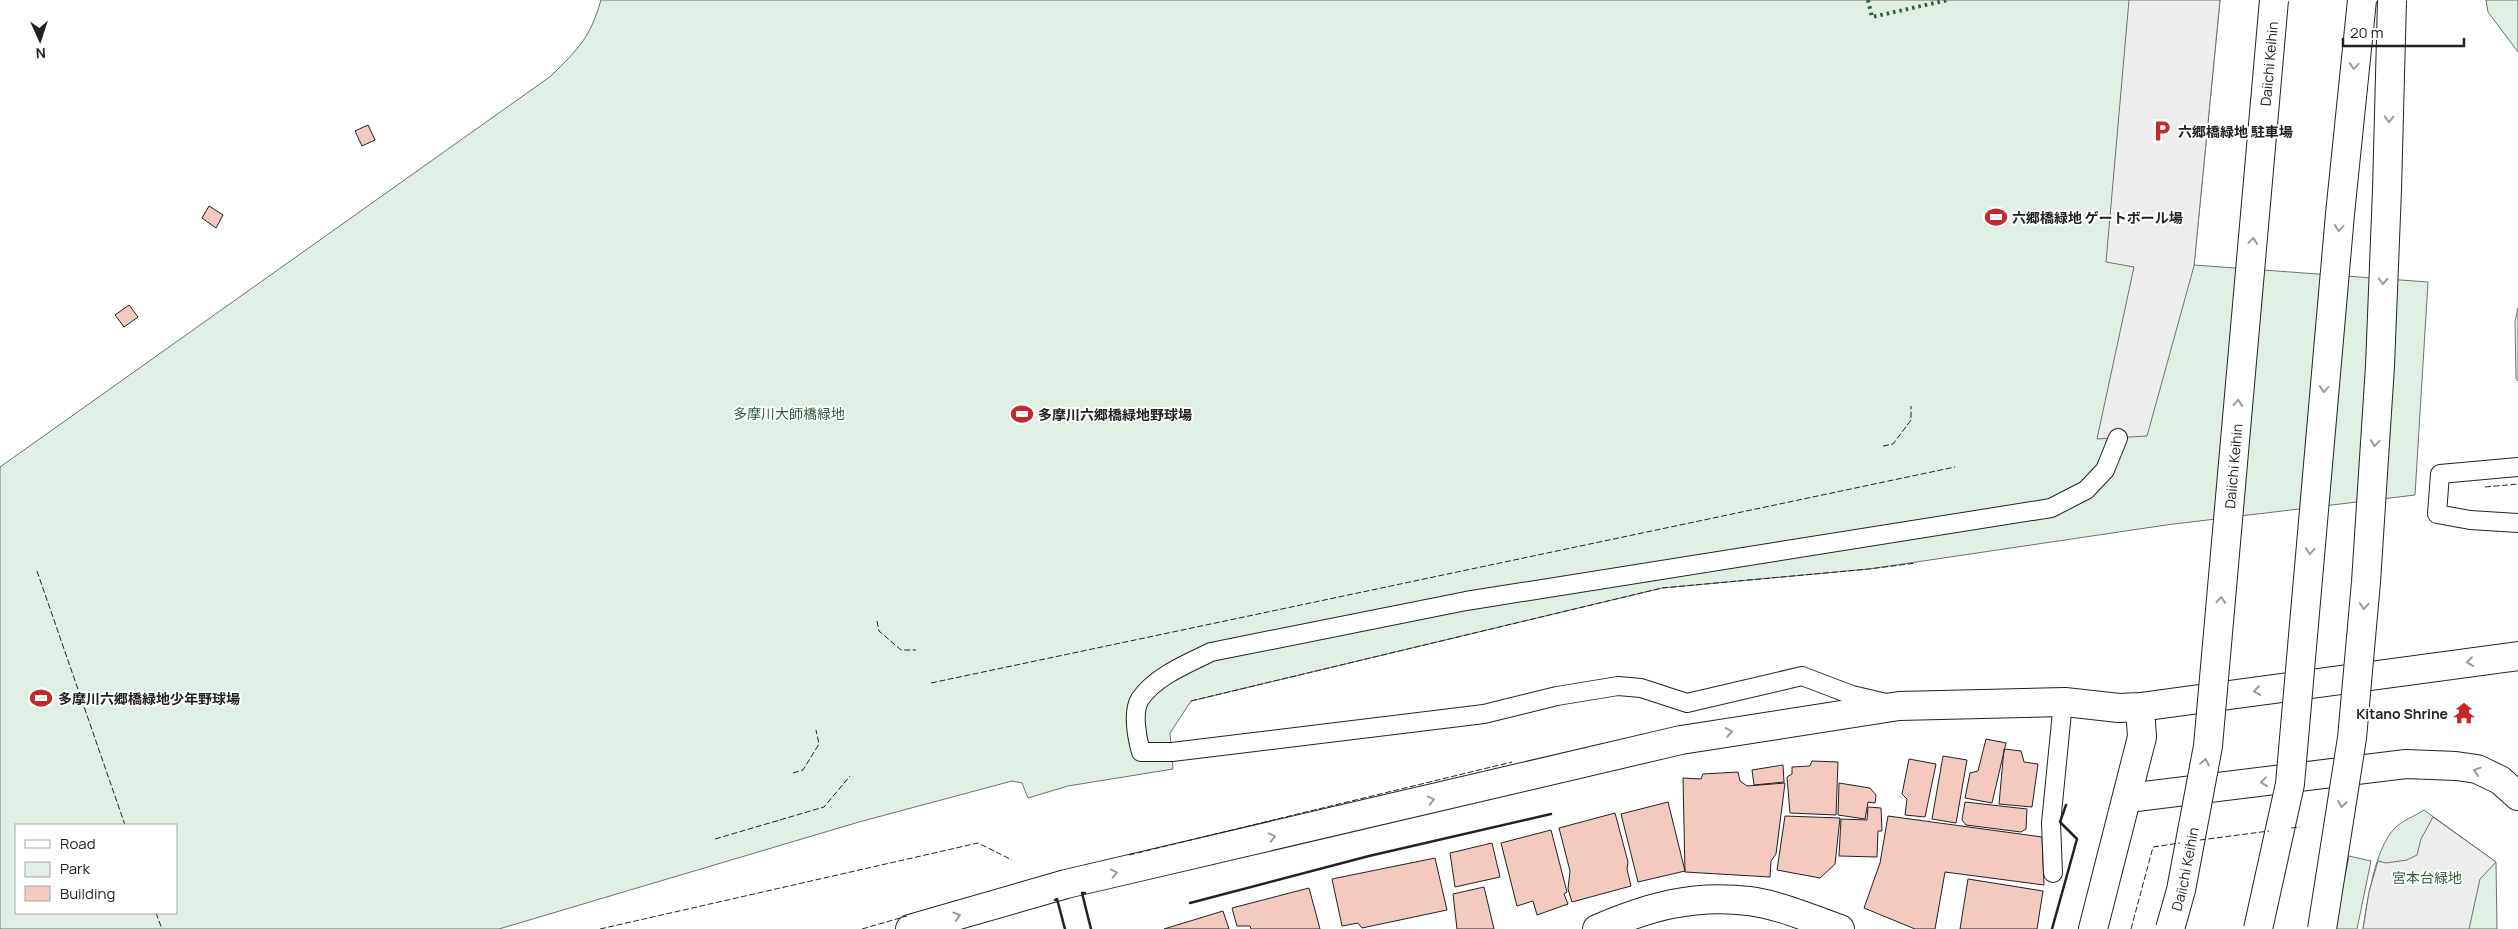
<svg xmlns="http://www.w3.org/2000/svg" width="2518" height="929" font-family="Manrope,'Noto Sans JP',sans-serif">
  <style>
    .green { fill: #e0efe3; stroke: #6f6f6f; fill-rule: evenodd }
    .parking { fill: #ededed; stroke: #6f6f6f }
    .building { fill: #f3c9c0; stroke: #222 }
    .lines { fill: none; stroke-linecap: round; stroke-linejoin: round }
    .lane-casing { stroke: #222; stroke-width: 20 }
    .street-casing { stroke: #222; stroke-width: 30 }
    .secondary-casing { stroke: #222; stroke-width: 30 }
    .highway-casing { stroke: #222; stroke-width: 30 }
    .lane { stroke: #fff; stroke-width: 18 }
    .street { stroke: #fff; stroke-width: 28 }
    .secondary { stroke: #fff; stroke-width: 28 }
    .highway { stroke: #fff; stroke-width: 28 }
    .highway-bridge-casing { stroke: #222; stroke-width: 30; stroke-linecap: butt }
    .highway-bridge { stroke: #fff; stroke-width: 28 }
    .hedge { stroke: #2f5e38; stroke-width: 4; stroke-dasharray: 2.5 4; stroke-linecap: butt }
    .fence { stroke: #222; stroke-width: 1; stroke-dasharray: 6 2.5; stroke-linecap: butt }
    .wall { stroke: #222; stroke-width: 2.5 }
    .oneway { stroke: #9c9c9c }
    .labels { text-anchor: middle; dominant-baseline: central; stroke-width: 4; stroke-linejoin: round; paint-order: stroke }
    .street-label { font-size: 14px; fill: #222; stroke: #fff }
    .poi-label { font-size: 14px; font-weight: bold; fill: #222; stroke: #fff; text-anchor: start }
    .park-label { font-size: 14px; fill: #2f5e38; stroke: #fff }
  </style>
  <rect width="100%" height="100%" fill="#fff"/>
  <!-- green -->
  <path class="green" d="M601,0h1619l-26,265 234,17 -13,213 -249,30 -297,44 -207,19 -471,113 -21,32 3,36 -105,17 -40,12 -6,-15 -10,-2 -153,41 -360,107h-499v-462l551,-391c28,-28 39,-38 50,-76zM16,825h160v88h-160z
    M2486,0h32v52l-30,-40z
    M2424,810l72,52 1,67h-134c4,-27 12,-80 31,-100 7,-8 21,-13 30,-19z
    M2349,856l22,5 -14,68h-23z"/>
  <!-- parking -->
  <path class="parking" d="M2129,0h91l-26,266 -47,170 -50,3 37,-172 -28,-5z
    M2518,308v73l-2,-2 -1,-58z
    M2433,817l63,45 -16,17 -11,50h-106l6,-37 9,-31 8,2 21,-3 10,-5 4,-16z"/>
  <!-- building -->
  <path class="building" d="M368,125l7,15 -13,6 -7,-15z
    M209,206l14,9 -7,13 -14,-10z
    M129,305l9,12 -14,10 -9,-12z
    M1986,739l20,4 -14,60 -27,-5 5,-25 8,-2z
    M2004,749l17,2 3,11 14,2 -6,43 -33,-3z
    M1943,756l24,4 -11,63 -24,-4z
    M1909,759l27,5 -11,53 -20,-2 2,-16 -5,-5z
    M1812,761l26,1 -2,53 -46,-2 -3,-36 5,-3v-7l18,-1z
    M1783,765l1,17 -30,3 -2,-15z
    M1738,772l2,9 7,5 38,-3 -9,71 -5,7 -1,16 -85,-5 -2,-94 18,1 2,-5z
    M1839,783l31,5 6,7 -1,8 -7,-1 -3,17 -27,-4z
    M1668,802l17,69 -47,11 -17,-68z
    M1965,802l62,7 -1,20 -5,3 -55,-7 -4,-5z
    M1868,807l13,1 1,23h-4l-1,26 -38,-1 2,-37 26,1z
    M1615,813l13,49 -1,7 4,17 -59,16 -4,-13 2,-18 -11,-43z
    M1785,816l55,2 -5,46 -15,14 -43,-8z
    M1888,816l154,21 2,48 -99,-13 -10,57h-20l-51,-21 16,-45z
    M1551,830l16,62 -3,2 4,10 -31,11 -4,-14 -16,5 -16,-63z
    M1492,843l8,34 -45,10 -5,-34z
    M1435,858l12,52 -85,18 -4,-5 -16,3 -10,-47z
    M1968,879l75,12 -6,38h-77z
    M1484,887l10,42h-37l-4,-35z
    M1309,888l11,41h-69l-1,-3h-13l-5,-18z
    M1223,911l6,18h-65z"/>
  <g class="lines">
    <!-- lane casing -->
    <g class="lane-casing">
      <path id="lane" d="M2518,467l-78,7 -3,40 33,6 48,3
        M1886,703l-34,-8 -50,-19 -115,27 -46,-15 -23,-2 -61,10 -73,18 -312,38h-31c-4,-14 -9,-40 -1,-53 16,-23 47,-35 71,-47l255,-51 585,-93 35,-18 19,-20 13,-32
        M2053,873l-2,-50 12,-121"/>
    </g>
    <!-- street casing -->
    <g class="street-casing">
      <path id="street" d="M910,929l156,-45 615,-144 218,-34 166,-4 54,6 21,-1 378,-51
        M2093,929l49,-192 -2,-30"/>
    </g>
    <!-- secondary casing -->
    <g class="secondary-casing">
      <path id="secondary" d="M1597,929c51,-22 96,-35 152,-28 31,4 62,18 91,28"/>
    </g>
    <!-- highway casing -->
    <g class="highway-casing">
      <path id="highway" d="M2128,798l278,-34 50,2 21,3 23,11 18,16"/>
    </g>
    <!-- lane -->
    <use href="#lane" class="lane"/>
    <!-- street -->
    <use href="#street" class="street"/>
    <!-- secondary -->
    <use href="#secondary" class="secondary"/>
    <!-- highway -->
    <use href="#highway" class="highway"/>
    <!-- highway-bridge casing -->
    <g class="highway-bridge-casing">
      <g id="highway-bridge">
        <path id="s1" d="M2170,929l11,-39 27,-144 66,-746"/>
        <path d="M2258,929l32,-145 50,-570 22,-214"/>
        <path d="M2322,929l30,-191 14,-156 14,-216 7,-176 5,-190"/>
      </g>
    </g>
    <!-- highway-bridge -->
    <use href="#highway-bridge" class="highway-bridge"/>
    <!-- hedge -->
    <path class="hedge" d="M1868,0l4,17 76,-17"/>
    <!-- fence -->
    <path class="fence" d="M1883,446l10,-2 18,-24v-14
      M2485,487l33,-3
      M37,571l88,254
      M877,621l2,10 22,19h15
      M931,683l1024,-216
      M1191,701l471,-113 207,-19 47,-6
      M793,773l10,-3 16,-26 -3,-14
      M2291,828l9,-1
      M715,839l109,-32 26,-31
      M2200,840l69,-9
      M1129,855l383,-93
      M156,913l6,16
      M600,929l378,-86 34,17
      M862,929l45,-13
      M2131,929l22,-82 27,-4"/>
    <!-- wall -->
    <path class="wall" d="M1085,893h-3l9,36
      M1055,900l2,-1 8,30
      M1190,903l179,-47 182,-42
      M2052,929l25,-90 -17,-17 6,-17"/>
  </g>
  <!-- one-way arrows -->
  <defs><path id="oneway-chevron" d="M-2-3.5L2.5 0L-2 3.5" fill="none" stroke-width="1.6" stroke-linecap="round" stroke-linejoin="round" transform="scale(1.25)"/></defs>
  <g class="oneway">
    <use href="#oneway-chevron" transform="translate(2354 66) rotate(95)"/>
    <use href="#oneway-chevron" transform="translate(2389 119) rotate(92)"/>
    <use href="#oneway-chevron" transform="translate(2339 228) rotate(95)"/>
    <use href="#oneway-chevron" transform="translate(2253 241) rotate(-85)"/>
    <use href="#oneway-chevron" transform="translate(2383 281) rotate(93)"/>
    <use href="#oneway-chevron" transform="translate(2324 389) rotate(95)"/>
    <use href="#oneway-chevron" transform="translate(2238 403) rotate(-85)"/>
    <use href="#oneway-chevron" transform="translate(2375 443) rotate(94)"/>
    <use href="#oneway-chevron" transform="translate(2310 551) rotate(95)"/>
    <use href="#oneway-chevron" transform="translate(2221 600) rotate(-85)"/>
    <use href="#oneway-chevron" transform="translate(2364 606) rotate(95)"/>
    <use href="#oneway-chevron" transform="translate(2470 662) rotate(172)"/>
    <use href="#oneway-chevron" transform="translate(2257 691) rotate(172)"/>
    <use href="#oneway-chevron" transform="translate(1729 732) rotate(-10)"/>
    <use href="#oneway-chevron" transform="translate(2205 762) rotate(-79)"/>
    <use href="#oneway-chevron" transform="translate(2477 771) rotate(-162)"/>
    <use href="#oneway-chevron" transform="translate(2264 782) rotate(173)"/>
    <use href="#oneway-chevron" transform="translate(1431 800) rotate(-13)"/>
    <use href="#oneway-chevron" transform="translate(2342 804) rotate(99)"/>
    <use href="#oneway-chevron" transform="translate(1272 837) rotate(-13)"/>
    <use href="#oneway-chevron" transform="translate(1114 873) rotate(-13)"/>
    <use href="#oneway-chevron" transform="translate(957 916) rotate(-16)"/>
  </g>
  <!-- icons -->
  <defs>
    <g id="parking-bare" transform="scale(1.725)"><path d="M-3.5-5.5H1a3.5 3.5 0 0 1 0 7H-1V5.5H-3.5ZM-1-3.4V-.6H.8a1.4 1.4 0 0 0 0-2.8Z" fill="#c62828" stroke="#fff" stroke-width="2.5" paint-order="stroke"/></g>
    <g id="stadium-bare" transform="scale(1.725)"><path d="M0-5a6.5 5 0 1 0 0 10a6.5 5 0 1 0 0-10ZM-3.5-1.8h7v3.6h-7Z" fill="#c62828" stroke="#fff" stroke-width="2.5" paint-order="stroke"/></g>
    <g id="temple-bare" transform="scale(1.725)"><path d="M0-6L5-2H3V0L6.5 2.5H4V6H1.5V3h-3V6H-4V2.5H-6.5L-3 0V-2H-5Z" fill="#c62828" stroke="#fff" stroke-width="2.5" paint-order="stroke"/></g>
  </defs>
  <g fill-rule="evenodd">
    <use href="#parking-bare" x="2162" y="131"/>
    <use href="#stadium-bare" x="1996" y="217"/>
    <use href="#stadium-bare" x="1022" y="414"/>
    <use href="#stadium-bare" x="41" y="698"/>
    <use href="#temple-bare" x="2464" y="713"/>
  </g>
  <g class="labels">
    <!-- street labels -->
    <g class="street-label">
      <text stroke="none"><textPath href="#s1" startOffset="872">Daiichi Keihin</textPath></text>
      <text stroke="none"><textPath href="#s1" startOffset="468">Daiichi Keihin</textPath></text>
      <text stroke="none"><textPath href="#s1" startOffset="62">Daiichi Keihin</textPath></text>
    </g>
    <!-- poi labels -->
    <g class="poi-label">
      <text x="2178" y="131">六郷橋緑地 駐車場</text>
      <text x="2012" y="217">六郷橋緑地 ゲートボール場</text>
      <text x="1038" y="414">多摩川六郷橋緑地野球場</text>
      <text x="58" y="698">多摩川六郷橋緑地少年野球場</text>
      <text x="2448" y="713" text-anchor="end">Kitano Shrine</text>
    </g>
    <!-- park labels -->
    <g class="park-label">
      <text x="789" y="413">多摩川大師橋緑地</text>
      <text x="2427" y="877">宮本台緑地</text>
    </g>
  </g>
  <!-- legend -->
  <rect x="15" y="824" width="162" height="90" fill="#ffffff" stroke="#a7a7a7"/>
  <rect x="25" y="840" width="25" height="8" fill="#ffffff" stroke="#a7a7a7"/>
  <text x="60" y="849" font-size="15" fill="#222222">Road</text>
  <rect x="25" y="862" width="25" height="15" fill="#e0efe3" stroke="#a7a7a7"/>
  <text x="60" y="874" font-size="15" fill="#222222">Park</text>
  <rect x="25" y="886" width="25" height="15" fill="#f3c9c0" stroke="#a7a7a7"/>
  <text x="60" y="899" font-size="15" fill="#222222">Building</text>
  <!-- north arrow -->
  <g transform="translate(40 40) rotate(177)" stroke="#ffffff" stroke-width="4" paint-order="stroke">
  <path d="M0-4L9 19L0 12L-9 19Z" fill="#222222"/>
  <text y="-8" font-size="14" font-weight="bold" text-anchor="middle" fill="#222222">N</text>
  </g>
  <!-- scale -->
  <path d="M2343 38v8h121v-8" fill="none" stroke="#222222" stroke-width="2.5"/>
  <text x="2350" y="38" font-size="15" fill="#222222" stroke="#ffffff" stroke-width="4" paint-order="stroke">20 m</text>
</svg>
